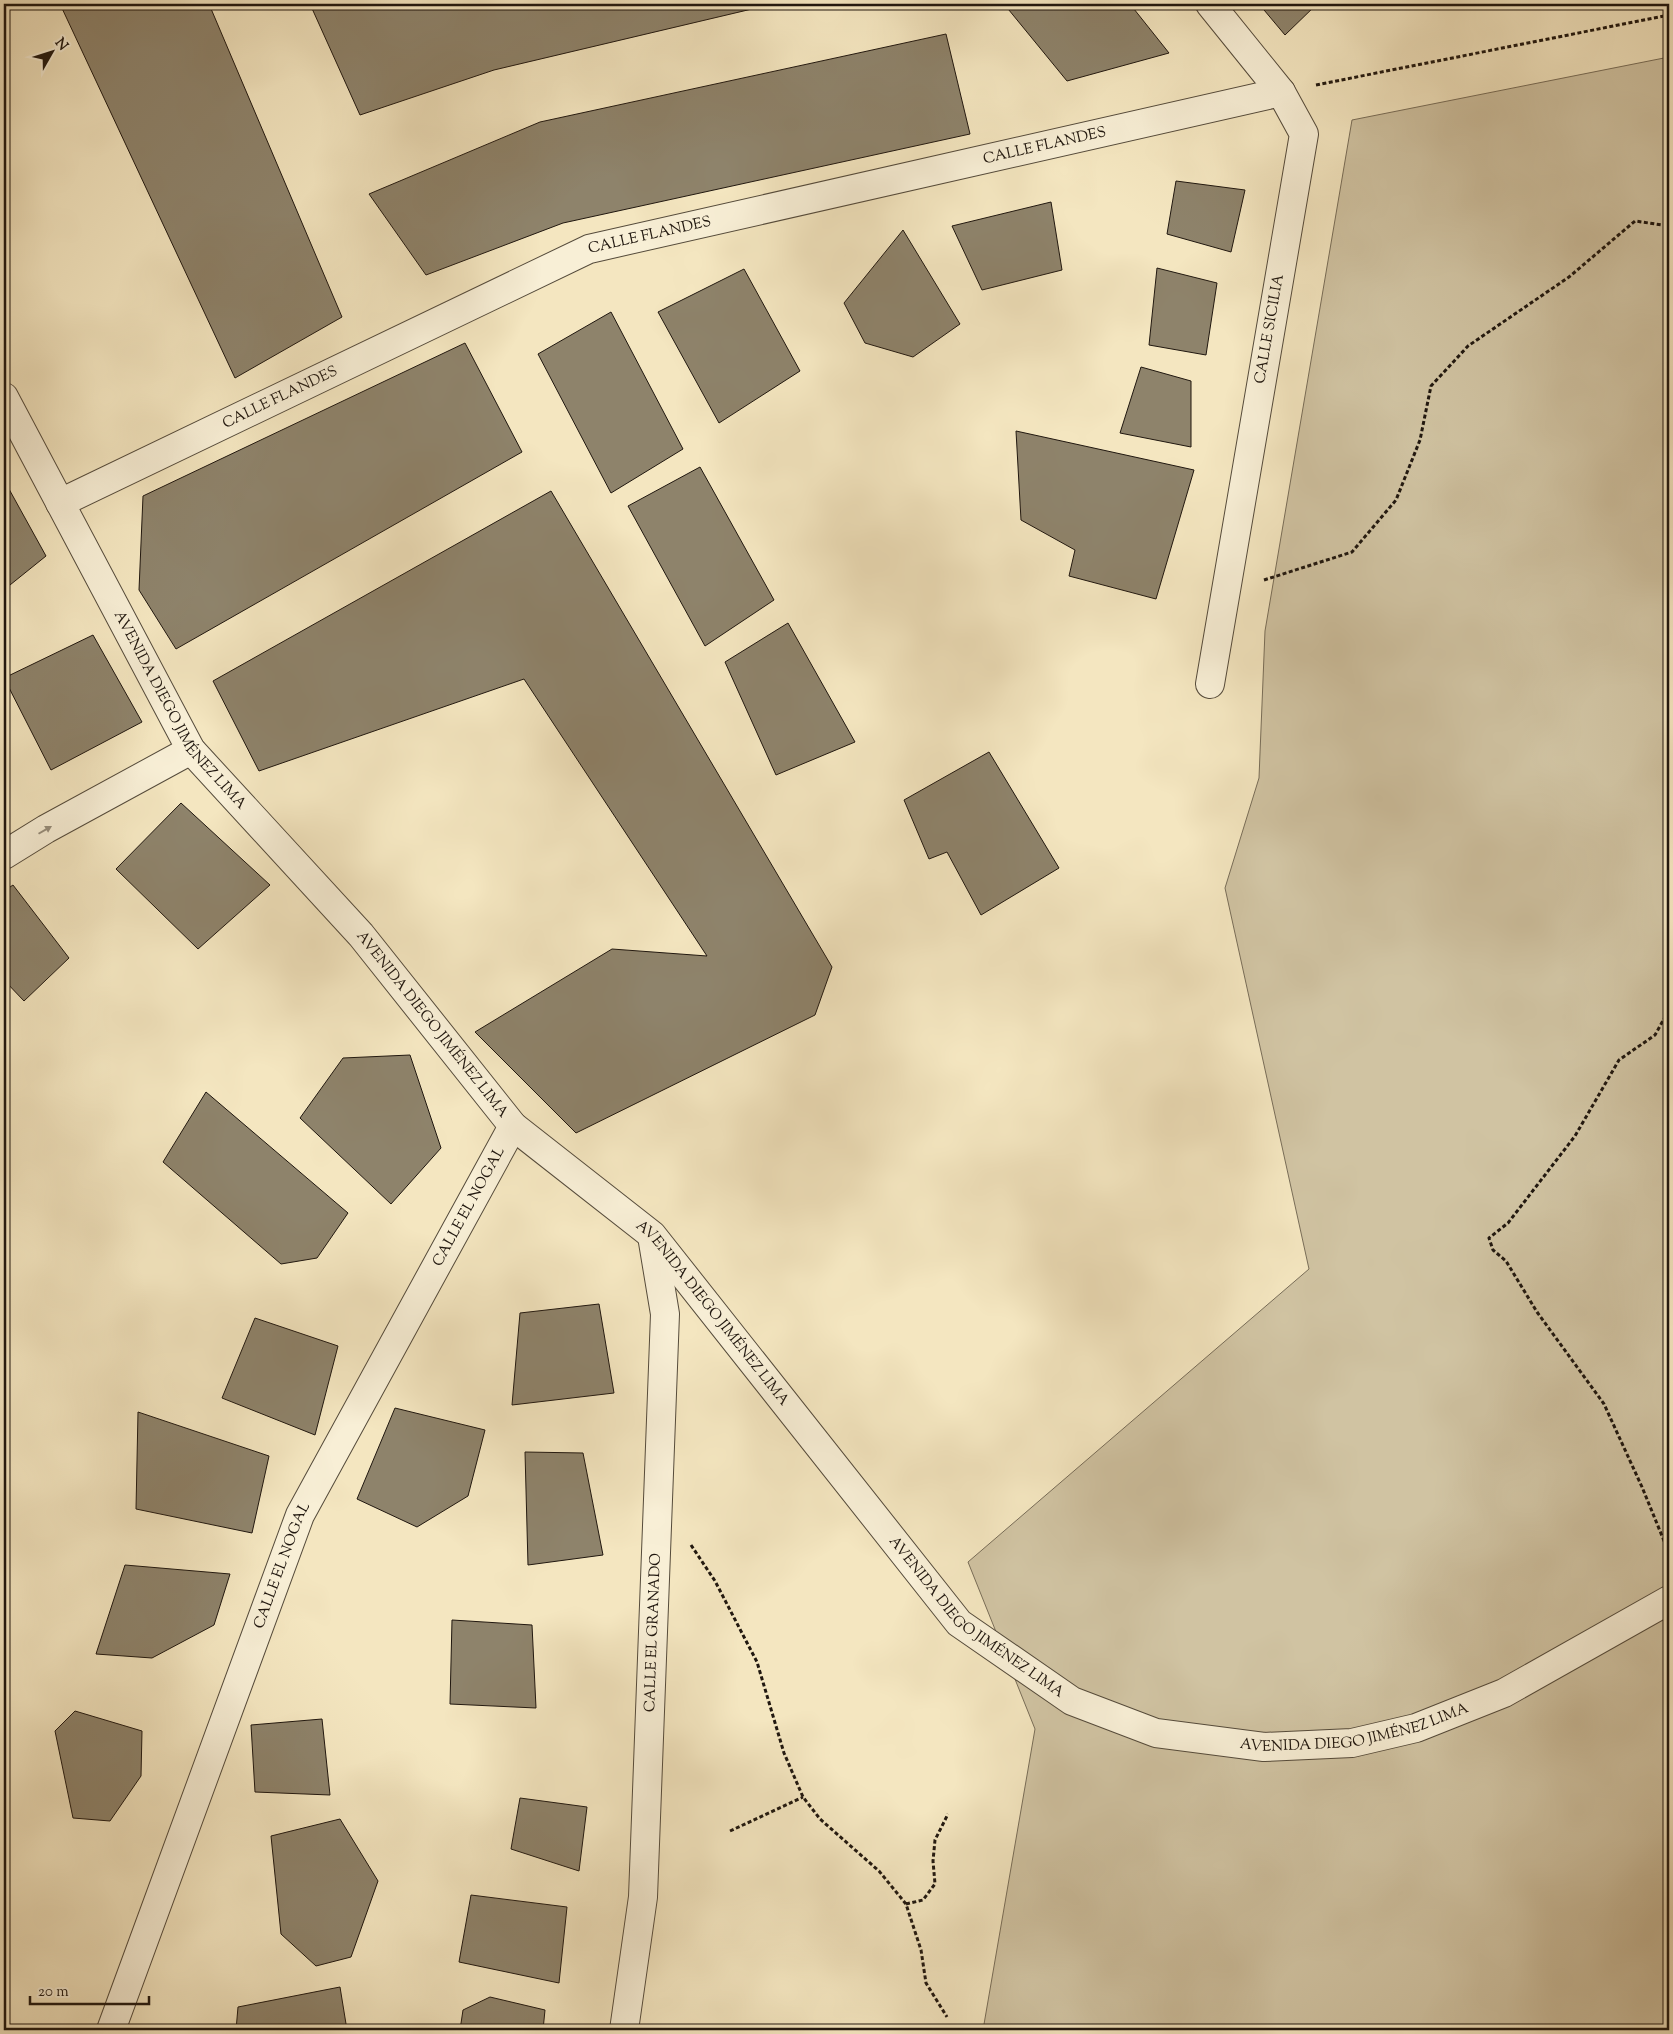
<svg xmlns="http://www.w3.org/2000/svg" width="1673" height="2034" font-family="'Sorts Mill Goudy',serif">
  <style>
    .green { fill: #d0c3a2; stroke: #786d58 }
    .building { fill: #8e836b; stroke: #20170f }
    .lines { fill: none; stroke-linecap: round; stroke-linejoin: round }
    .street-casing { stroke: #554b3b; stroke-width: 30 }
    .path { stroke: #20170f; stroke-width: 3; stroke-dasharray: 4 2.5; stroke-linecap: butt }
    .street { stroke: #f8efd6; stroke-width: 28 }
    .oneway { fill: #978e7c }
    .labels { text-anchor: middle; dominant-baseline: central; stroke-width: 5; stroke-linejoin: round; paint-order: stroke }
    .street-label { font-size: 15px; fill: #20170f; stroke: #f8efd6 }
  </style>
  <rect width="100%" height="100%" fill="#f4e6c0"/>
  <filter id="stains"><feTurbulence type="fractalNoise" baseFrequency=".004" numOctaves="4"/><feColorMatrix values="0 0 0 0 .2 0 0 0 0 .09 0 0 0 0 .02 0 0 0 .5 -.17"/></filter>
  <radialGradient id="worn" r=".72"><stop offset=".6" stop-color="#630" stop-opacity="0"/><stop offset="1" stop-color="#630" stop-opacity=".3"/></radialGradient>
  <!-- green -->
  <path class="green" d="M1669,57v1973h-686l52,-301 -67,-167 341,-293 -84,-381 34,-110 6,-147 87,-511z"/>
  <!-- building -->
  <path class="building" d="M60,4h149l133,313 -107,61z
    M310,4h463l-279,66 -134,45z
    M1004,4h126l39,49 -102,28z
    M1259,4h58l-32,31z
    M946,34l24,100 -407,89 -137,52 -57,-81 171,-72z
    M1176,181l69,9 -14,62 -64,-18z
    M1051,202l11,68 -80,20 -30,-64z
    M903,230l57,94 -47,33 -48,-14 -21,-40z
    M1157,268l60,15 -11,72 -57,-10z
    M744,269l56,102 -81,52 -61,-111z
    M611,312l72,137 -72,44 -73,-139z
    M465,343l57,109 -346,197 -37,-59 4,-94z
    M1141,367l50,14v66l-71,-14z
    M1016,431l178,39 -38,129 -87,-23 6,-26 -54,-30z
    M700,467l74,133 -69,46 -77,-140z
    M4,480l42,76 -41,33 -1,-2z
    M551,491l281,476 -17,48 -239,118 -101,-101 137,-83 95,7 -183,-277 -265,92 -46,-90z
    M788,623l67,119 -79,33 -51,-113z
    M93,635l49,87 -91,48 -47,-92z
    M989,752l70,116 -78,47 -34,-63 -18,7 -25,-59z
    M181,803l89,82 -72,64 -82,-80z
    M13,885l56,73 -45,43 -20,-21v-89z
    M4,1034l5,4 -5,5z
    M410,1055l31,93 -50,56 -91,-86 43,-60z
    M206,1092l142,121 -31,45 -36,6 -118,-102z
    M599,1304l15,89 -102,12 8,-92z
    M255,1318l83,28 -23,89 -93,-37z
    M395,1408l90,22 -17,66 -51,31 -60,-28z
    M138,1412l131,44 -17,77 -116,-24z
    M525,1452l58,1 20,102 -75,10z
    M125,1565l105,9 -16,51 -62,33 -56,-4z
    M4,1605h4l-4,31z
    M452,1620l80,5 4,83 -86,-4z
    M75,1711l67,20 -1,45 -31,45 -37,-3 -18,-87z
    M322,1719l8,76 -75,-3 -4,-67z
    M520,1798l67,9 -8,64 -68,-22z
    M340,1819l38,62 -27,76 -35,9 -35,-32 -10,-98z
    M471,1895l96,12 -8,76 -100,-21z
    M340,1987l7,43h-111l2,-23z
    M490,1997l55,13 -2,20h-83l3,-20z"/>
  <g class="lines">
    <!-- street casing -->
    <g class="street-casing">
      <g id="street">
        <path d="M1210,4l71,88 23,42 -94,550"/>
        <path id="s1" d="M4,397l187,353 170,185 152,191 139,109 307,388 113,78 84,32 108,14 88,-4 64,-15 88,-35 165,-93"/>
        <path id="s2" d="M60,503l529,-254 692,-157"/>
        <path d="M4,855l42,-26 145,-79"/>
        <path id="s3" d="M111,2030l189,-515 213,-389"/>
        <path id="s4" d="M624,2030l19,-133 22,-583 -13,-78"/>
      </g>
    </g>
    <!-- path -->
    <path class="path" d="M1316,85l353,-70
      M1264,580l88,-28 44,-52 24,-60 11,-54 37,-40 101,-69 66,-56 34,5
      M1669,1010l-14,25 -36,25 -44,76 -67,87 -19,15 4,12 13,11 31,51 67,92 38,83 27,66
      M691,1545l24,36 42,81 27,91 19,44 17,22 59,52 27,33 15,46 5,33 21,34
      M730,1831l73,-34
      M906,1904l17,-4 12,-16 -2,-23 2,-21 13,-26"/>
    <!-- street -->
    <use href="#street" class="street"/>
  </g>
  <!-- one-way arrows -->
  <defs><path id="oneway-solid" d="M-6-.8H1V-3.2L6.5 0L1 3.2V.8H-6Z" transform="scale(1.25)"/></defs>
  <use class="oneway" href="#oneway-solid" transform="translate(45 830) rotate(-30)"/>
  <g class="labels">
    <!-- street labels -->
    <g class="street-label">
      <text stroke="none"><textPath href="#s2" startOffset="1054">CALLE FLANDES</textPath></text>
      <text stroke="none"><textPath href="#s2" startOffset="649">CALLE FLANDES</textPath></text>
      <text transform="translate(1270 329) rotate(-80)">CALLE SICILIA</text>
      <text stroke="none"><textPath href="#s2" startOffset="244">CALLE FLANDES</textPath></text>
      <text stroke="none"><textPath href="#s1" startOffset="360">AVENIDA DIEGO JIMÉNEZ LIMA</textPath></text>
      <text stroke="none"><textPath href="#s1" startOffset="765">AVENIDA DIEGO JIMÉNEZ LIMA</textPath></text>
      <text stroke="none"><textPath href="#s3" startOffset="900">CALLE EL NOGAL</textPath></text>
      <text stroke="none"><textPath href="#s1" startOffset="1170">AVENIDA DIEGO JIMÉNEZ LIMA</textPath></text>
      <text stroke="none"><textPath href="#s3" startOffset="495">CALLE EL NOGAL</textPath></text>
      <text stroke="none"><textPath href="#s1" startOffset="1575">AVENIDA DIEGO JIMÉNEZ LIMA</textPath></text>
      <text stroke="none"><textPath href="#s4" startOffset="399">CALLE EL GRANADO</textPath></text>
      <text stroke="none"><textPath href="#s1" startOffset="1995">AVENIDA DIEGO JIMÉNEZ LIMA</textPath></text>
    </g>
  </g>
  <!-- margin -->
  <rect width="1673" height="2034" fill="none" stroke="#f4e6c0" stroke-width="20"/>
  <rect x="5" y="5" width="1663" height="2024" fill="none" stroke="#20170f" stroke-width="2.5"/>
  <rect x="10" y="10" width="1653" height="2014" fill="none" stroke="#20170f"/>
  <!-- north arrow -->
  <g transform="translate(52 52) rotate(51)" stroke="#f8efd6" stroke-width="4" paint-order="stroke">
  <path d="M0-4L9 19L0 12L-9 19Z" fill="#20170f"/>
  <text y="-8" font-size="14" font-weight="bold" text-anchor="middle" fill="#20170f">N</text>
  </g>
  <!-- scale -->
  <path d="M30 1996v8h119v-8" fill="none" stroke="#20170f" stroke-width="2.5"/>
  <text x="38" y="1996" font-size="15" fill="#20170f" stroke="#f8efd6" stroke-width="4" paint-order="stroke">20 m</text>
  <rect width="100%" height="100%" filter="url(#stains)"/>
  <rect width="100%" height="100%" fill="url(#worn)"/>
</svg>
